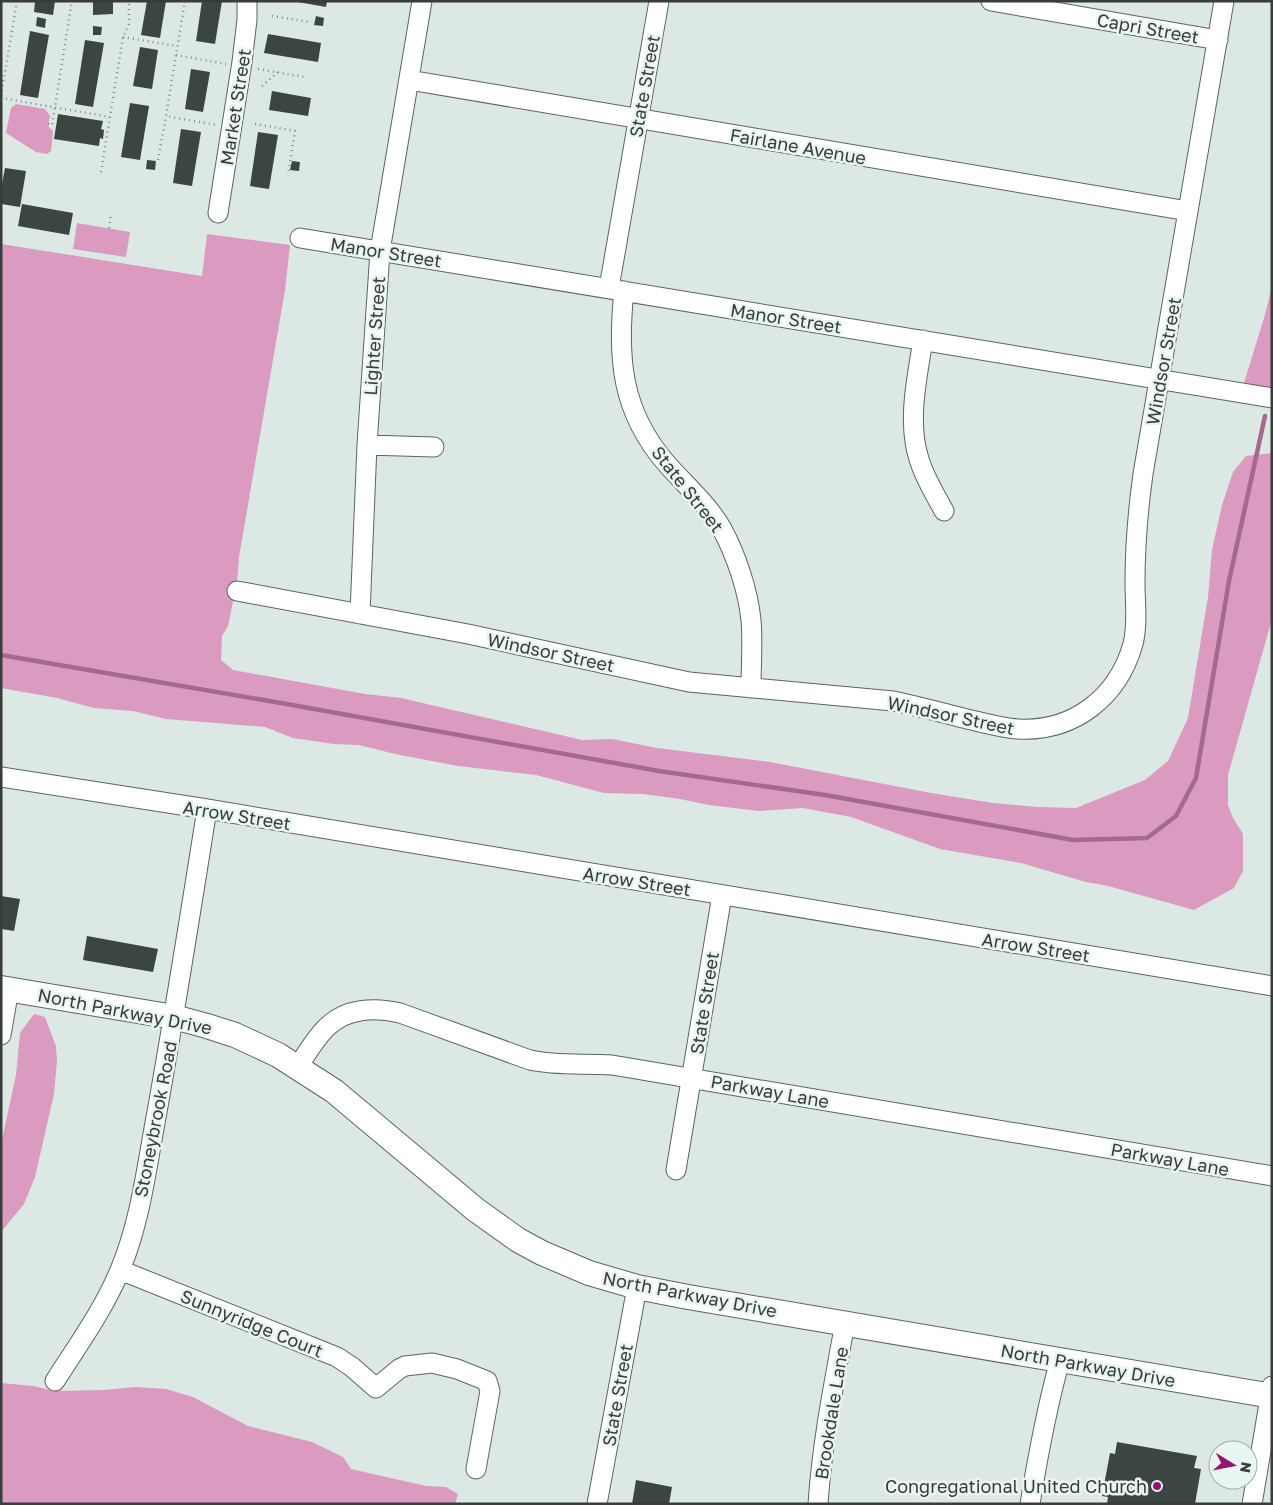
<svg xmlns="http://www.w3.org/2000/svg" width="1273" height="1505" font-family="'Golos Text',sans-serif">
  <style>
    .green { fill: #db9ac0 }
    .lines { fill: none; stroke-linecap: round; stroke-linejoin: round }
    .stream { stroke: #a4698e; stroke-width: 4.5 }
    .building { fill: #3b4542 }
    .minor-casing { stroke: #5b6561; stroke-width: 21 }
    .major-casing { stroke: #5b6561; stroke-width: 26 }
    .path { stroke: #858c8a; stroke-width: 2.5; stroke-dasharray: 1 4; stroke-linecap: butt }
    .minor { stroke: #fff; stroke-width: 19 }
    .major { stroke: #fff; stroke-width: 24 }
    .poi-dot { fill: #941670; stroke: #e9f5f1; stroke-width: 2 }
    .labels { text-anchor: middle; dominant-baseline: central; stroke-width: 5; stroke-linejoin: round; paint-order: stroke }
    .street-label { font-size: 18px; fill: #383c3b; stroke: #e9f5f1 }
    .poi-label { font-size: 18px; fill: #383c3b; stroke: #e9f5f1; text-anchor: end }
  </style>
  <rect width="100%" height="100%" fill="#dce8e4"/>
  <!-- green -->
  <path class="green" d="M16,104l29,5 5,7 -2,10 5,5 -2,20 -4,3 -11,-2 -30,-19 5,-25z
    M77,223l53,9 -4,25 -53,-8z
    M207,234l83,11 -5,45 -46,267 -2,25 -9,44 -6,10 -1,24 12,10 132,24 36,4 181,42 30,-1 45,9 113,14 161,31 62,10 44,4 39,1 69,-28 23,-19 20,-43 20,-121 4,-47 10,-45 11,-33 13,-16 26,-3v166l-44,156v30l5,13 10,16v37l-9,17 -40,22 -86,-24 -22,-4 -65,-19 -81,-14 -89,-32 -48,-9 -44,3 -50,-6 -29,-6 -37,-5 -39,-1 -68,-18 -78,-9 -63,-12 -36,-9 -25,-1 -41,-6 -28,-11 -99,-8 -33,-8 -39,-3 -37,-10 -56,-10v-444l201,32z
    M1272,287v101l-28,-5 20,-65z
    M34,1014l11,3 11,29 1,15 -3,33 -19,83 -11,27 -23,28v-88l15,-69 4,-42z
    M1,1383l32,3 22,5 49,-1 32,-3 30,2 27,8 55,29 64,16 31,15 8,12 75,17 20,1 12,7 -3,10h-454z"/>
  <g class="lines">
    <!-- stream -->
    <path class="stream" d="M1,655l280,48 378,68 166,24 248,45 74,-2 29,-22 20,-38 33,-197 36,-165"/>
  </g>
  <!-- building -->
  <path class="building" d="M35,1h20l-2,14 -19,-3z
    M93,1h20v13l-20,1z
    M147,1h19l-6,37 -19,-3z
    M202,1h20l-7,43 -19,-3z
    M298,1h29l-1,6 -28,-5z
    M316,16l8,2 -1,8 -9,-1z
    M37,17l9,2 -1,9 -9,-2z
    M93,26l9,1 -1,8h-8z
    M30,31l19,4 -11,63 -18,-3z
    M268,34l53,9 -3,19 -54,-9z
    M85,40l19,3 -11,64 -18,-3z
    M140,47l18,3 -6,39 -19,-3z
    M191,69l19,3 -7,40 -18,-3z
    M272,91l39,7 -3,18 -39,-6z
    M130,103l19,3 -9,54 -19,-3z
    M58,114l45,7 -2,8 3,1 -1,9 -3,-1 -1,8 -45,-7z
    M181,129l20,3 -9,54 -19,-3z
    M258,132l20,3 -9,54 -19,-3z
    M147,160l9,1 -1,9 -9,-1z
    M292,161l8,1 -1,9 -9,-1z
    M5,168l21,3 -6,36 -19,-3v-15z
    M22,204l51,9 -4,22 -51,-9z
    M1,896l19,3 -6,32 -13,-2z
    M87,936l71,13 -5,23 -70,-12z
    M1117,1442l80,14 -3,12 7,1 -6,35h-88l1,-7 -6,-1 8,-43 5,1z
    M636,1480l36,7 -3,17h-37z"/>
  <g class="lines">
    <!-- minor casing -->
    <g class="minor-casing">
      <path id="minor" d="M991,1l227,39
        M409,80l779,131
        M218,213l24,-151 5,-42v-19
        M300,238l972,160
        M609,288l50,-287
        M624,291c-7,66 -3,120 42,172 19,22 42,41 56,66 14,26 26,61 29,91 2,22 0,45 0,68
        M923,340c-6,38 -16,82 -4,119 5,18 16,35 25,52
        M367,445l67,2
        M237,591l231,43 221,48 204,19c24,5 47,11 70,17 18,4 37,10 55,11 56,3 100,-32 115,-85 5,-20 2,-41 2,-61 0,-36 3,-73 8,-109l81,-473
        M360,614l7,-169 13,-194 42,-250
        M1,777l206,32 1065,177
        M1,1035l8,-46
        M298,1067c8,-13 17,-28 28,-39 19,-20 49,-21 74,-15l130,47c27,6 54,3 82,5l660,111
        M676,1170l46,-275
        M120,1270l217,87 15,10 24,21 23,-19 6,-3 27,-3 25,6 30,12 3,10 -14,78
        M55,1381c23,-36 49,-72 65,-111 21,-50 27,-106 37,-158 18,-101 34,-202 50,-303
        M597,1504l40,-217
        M818,1504c4,-61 16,-121 27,-181
        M1030,1504c8,-49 17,-97 30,-144
        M1252,1504l20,-118"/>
    </g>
    <!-- major casing -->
    <g class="major-casing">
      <path id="major" d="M1,988l173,29 33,9 28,9 43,20 56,36 142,119 42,30 24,13 47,20 48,14 51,10 584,99"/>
    </g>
    <!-- path -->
    <path class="path" d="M185,1l-19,115 50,9
      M272,16l38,6
      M123,37l54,9
      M176,55l50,9
      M258,69l46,8
      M262,86l16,-14
      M1,96l16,-95
      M1,98l109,19
      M48,124l4,1 20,-124
      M255,124l40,7 -7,44
      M158,160l8,-44
      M101,172l22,-135 6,-13v-23
      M109,228l2,-14"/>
    <!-- minor -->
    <use href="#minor" class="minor"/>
    <!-- major -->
    <use href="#major" class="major"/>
  </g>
  <!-- markers -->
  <circle class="poi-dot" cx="1157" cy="1486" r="5"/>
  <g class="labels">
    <!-- street labels -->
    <g class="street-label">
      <text transform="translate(1148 28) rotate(10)">Capri Street</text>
      <text transform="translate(644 86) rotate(-80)">State Street</text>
      <text transform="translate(235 107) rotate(-81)">Market Street</text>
      <text transform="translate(798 146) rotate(10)">Fairlane Avenue</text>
      <text transform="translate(386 252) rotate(9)">Manor Street</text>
      <text transform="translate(786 318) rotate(9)">Manor Street</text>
      <text transform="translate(374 336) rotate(-86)">Lighter Street</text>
      <text transform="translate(1163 361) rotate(-80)">Windsor Street</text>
      <text transform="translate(688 489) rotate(52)">State Street</text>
      <text transform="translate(551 652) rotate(12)">Windsor Street</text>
      <text transform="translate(951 715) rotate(12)">Windsor Street</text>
      <text transform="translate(237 815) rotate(9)">Arrow Street</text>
      <text transform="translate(637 881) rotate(9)">Arrow Street</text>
      <text transform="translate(1036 947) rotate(9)">Arrow Street</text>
      <text transform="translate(704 1003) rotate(-81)">State Street</text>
      <text transform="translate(125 1011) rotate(11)">North Parkway Drive</text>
      <text transform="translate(770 1091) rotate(10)">Parkway Lane</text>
      <text transform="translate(155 1119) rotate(-79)">Stoneybrook Road</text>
      <text transform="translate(1170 1159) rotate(10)">Parkway Lane</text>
      <text transform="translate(690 1294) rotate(11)">North Parkway Drive</text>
      <text transform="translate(252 1323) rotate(22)">Sunnyridge Court</text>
      <text transform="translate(1088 1365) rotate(10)">North Parkway Drive</text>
      <text transform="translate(617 1395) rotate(-80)">State Street</text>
      <text transform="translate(831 1413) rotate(-81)">Brookdale Lane</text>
    </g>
    <!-- poi labels -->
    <g class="poi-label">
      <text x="1147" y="1486">Congregational United Church</text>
    </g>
  </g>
  <!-- border -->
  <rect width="1273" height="1505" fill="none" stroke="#383c3b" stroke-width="5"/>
  <!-- north arrow -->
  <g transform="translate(1233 1465) rotate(100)"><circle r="24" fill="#e9f5f1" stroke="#a2aba8"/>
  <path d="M0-4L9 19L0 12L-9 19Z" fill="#941670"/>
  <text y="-8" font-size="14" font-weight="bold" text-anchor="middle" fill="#383c3b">N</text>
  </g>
</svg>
